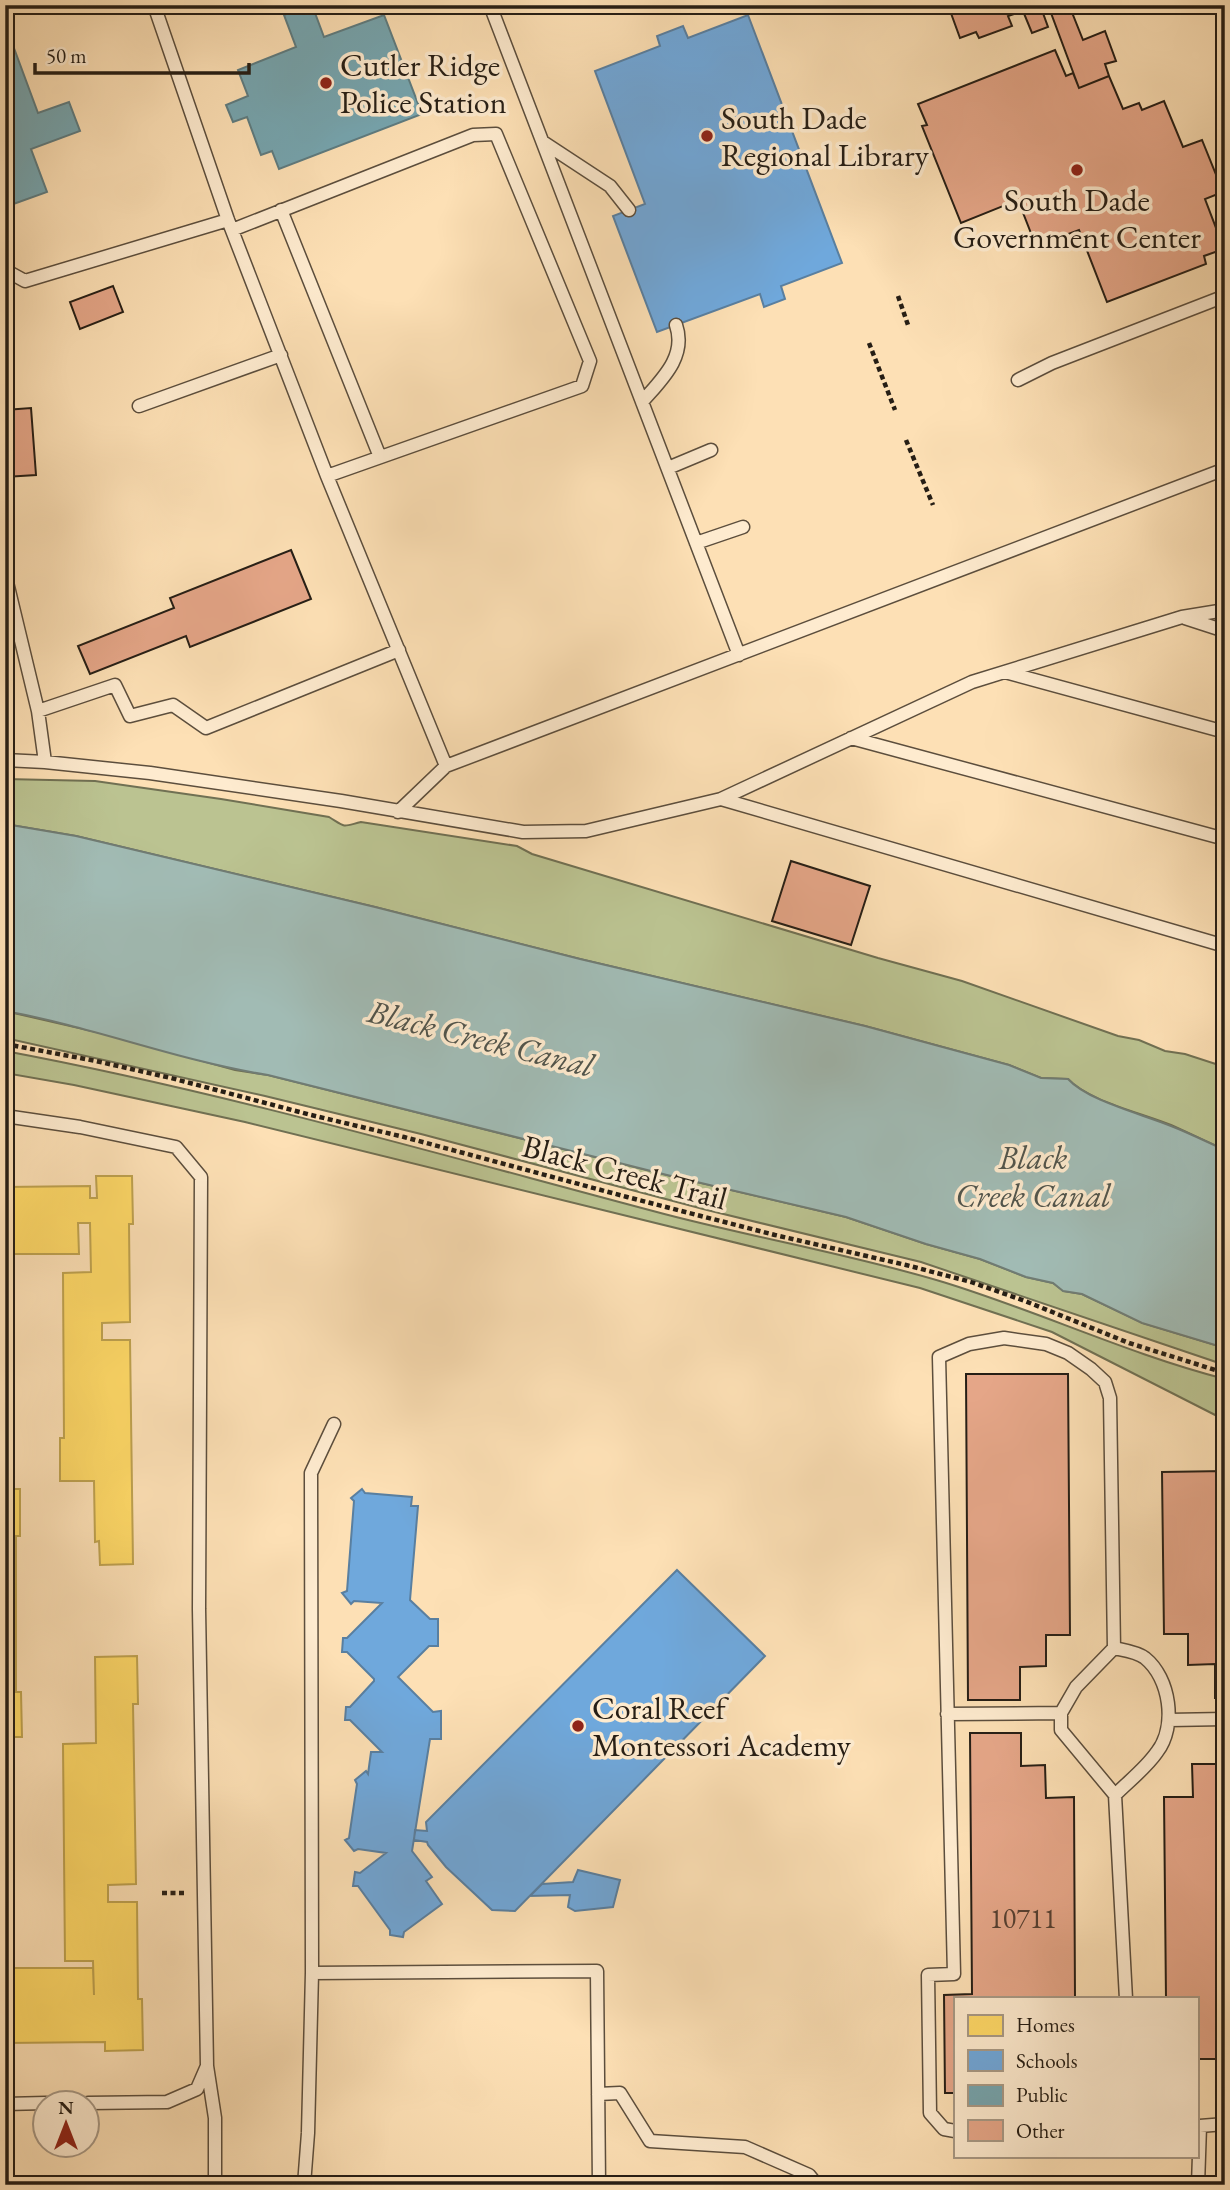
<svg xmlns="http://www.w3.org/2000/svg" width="1230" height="2190" font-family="'EB Garamond',serif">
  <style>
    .green { fill: #bbc391; stroke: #707053; stroke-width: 2 }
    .water { fill: #a1bbb4; stroke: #707c74; stroke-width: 2 }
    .homes { fill: #ffd966; stroke: #bea14e; stroke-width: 2 }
    .schools { fill: #6fa8dc; stroke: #597fa0; stroke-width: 2 }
    .public { fill: #76a5af; stroke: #5e7c81; stroke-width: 2 }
    .building { fill: #e5a688; stroke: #261e15; stroke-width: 2 }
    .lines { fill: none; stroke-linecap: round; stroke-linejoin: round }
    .service-casing { stroke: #5c4e3d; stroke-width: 15 }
    .path { stroke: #261e15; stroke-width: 4.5; stroke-dasharray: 5 3.5; stroke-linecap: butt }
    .service { stroke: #feebcf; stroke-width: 12 }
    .poi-dot { fill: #8f2418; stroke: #feebcf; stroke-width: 2.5 }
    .labels { text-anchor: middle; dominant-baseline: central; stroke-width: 7; stroke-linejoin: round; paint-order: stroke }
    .number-label { font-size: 28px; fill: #564032 }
    .poi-label { font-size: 32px; fill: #261e15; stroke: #feebcf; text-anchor: start }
    .street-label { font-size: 32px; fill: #261e15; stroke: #feebcf }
    .water-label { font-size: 33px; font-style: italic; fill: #51554d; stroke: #feebcf }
  </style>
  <rect width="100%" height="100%" fill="#fde0b5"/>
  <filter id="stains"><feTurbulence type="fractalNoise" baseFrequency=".00286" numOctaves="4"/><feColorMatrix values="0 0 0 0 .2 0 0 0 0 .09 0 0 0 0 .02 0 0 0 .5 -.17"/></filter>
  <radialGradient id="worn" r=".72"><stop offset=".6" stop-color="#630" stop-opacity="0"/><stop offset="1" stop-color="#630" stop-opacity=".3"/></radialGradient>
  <!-- green -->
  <path class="green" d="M5,779l90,2 126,18 108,18c18,11 12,10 32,5l156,24 15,8 346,104 84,23 156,55 21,4 26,11 20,3 40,13v83c-18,-8 -36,-17 -54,-25 -29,-12 -83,-24 -103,-46l-27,-1 -32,-13 -144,-39 -285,-67 -205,-52 -299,-71 -71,-12z
    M5,1011l100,23 130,36 33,5 399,100 179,42 80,27 54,15 46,18 27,6 11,8 18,3 61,29 82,25v17l-304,-103 -214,-52 -286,-76 -156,-38 -260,-58z
    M5,1051c219,41 433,103 648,160 96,26 194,42 290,71 95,29 185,72 282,97v41l-173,-88 -132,-44 -675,-166 -171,-37 -69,-12z"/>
  <!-- water -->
  <path class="water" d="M5,824l71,12 299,71 205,52 285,67 144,39 32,13 27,1c20,22 74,35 103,47 18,7 36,16 54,24v198l-83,-25 -60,-29 -19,-3 -10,-8 -27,-6 -46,-18 -54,-15 -80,-27 -179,-42 -399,-100c-89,-14 -174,-48 -263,-64z"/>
  <!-- homes -->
  <path class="homes" d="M96,1176h36l1,48h-4l1,98 -28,1v17h28l3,224 -33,1 -1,-24 -4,1 -1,-61h-34v-43h4l-1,-165 28,-1 -1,-49h-12l1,31h-74v-67l85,-1v12h7z
    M5,1489h15v47h-4v156h5l1,45h-17z
    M137,1656l1,48h-5l3,180 -28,1v17h29l1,97h4l1,51 -38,1v-9l-100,1v-75h88l1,27 -1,-34h-28l-2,-217 33,-1 -1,-86z"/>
  <!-- schools -->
  <path class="schools" d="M748,15l94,248 -61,23 4,13 -21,8 -4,-13 -103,38 -44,-116 32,-12 -50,-133 65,-25 -3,-10 26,-10 5,12z
    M362,1489l3,4 47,4 -1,9h7l-8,94 20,19h8v27h-9l-31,31 35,35 8,-1v28h-11l-18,112 20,26 -6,4 16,23 -38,28 -1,5 -13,-2v-5l-32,-44h-5l2,-14 5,1 26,-20 -28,-4 -4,2 -9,-11 4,-2 8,-54 -2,-4 11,-9 2,3 3,-22h11l-32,-32h-5l1,-13h4l24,-26v-2l-27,-27h-5l1,-14h4l35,-35 -28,-2 -3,3 -9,-11 5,-2 7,-90 -3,-3z
    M677,1570l88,86 -250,255 -23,-1 -46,-43 -18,-22 -1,-3 -13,-2 1,-10 12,1 -1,-9z
    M578,1870l42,10 -7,27 -38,4 -7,-4 2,-12 -40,1 12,-12 31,-2z"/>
  <!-- public -->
  <path class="public" d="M309,5h3l12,32 60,-22 38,99 -143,55 -7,-18 -11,4 -14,-38 -14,5 -7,-17 22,-9 -10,-26 58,-23 -12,-32z
    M11,40l27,73 31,-11 11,29 -49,18 16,43 -42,15v-164z"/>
  <!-- building -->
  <path class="building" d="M948,5h92l8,22 -16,6 -9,-22 -15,5 4,10 -33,12 -3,-6 -16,6z
    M1048,5h21l14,35 22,-9 11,30 -11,3 4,12 -30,12z
    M1055,50l11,26 7,-3 6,15 30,-12 14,33 16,-6 3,7 22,-9 19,46 19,-7 21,52 -18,7 19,50 -20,7 2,8 -99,38 -28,-72 -43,16 -18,-46 -57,23 -39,-97 5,-1 -9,-21z
    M113,286l10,26 -43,17 -10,-27z
    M31,408l5,67 -31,2v-67z
    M291,550l20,49 -121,48 -4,-11 -96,38 -12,-28 96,-38 -4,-10z
    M791,861l79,25 -19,59 -79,-24z
    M966,1374h102l2,261h-24v31l-26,1v33h-52z
    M1225,1471v227h-10v-34l-27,1v-31h-24l-2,-162z
    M1217,1732h8v359h-4l-1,-32h-23v-60h-31l-2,-202h29l-1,-33h25z
    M970,1733h51v33l24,-1 1,33 28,-1 1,202h-120v94h-10l-1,-98 28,-1z"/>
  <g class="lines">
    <!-- service casing -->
    <g class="service-casing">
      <path id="service" d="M154,5l74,215 99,256 119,290
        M490,5l249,650
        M543,142l67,44 19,24
        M281,210l99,247
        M232,230l241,-95 23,-1 94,227 -8,25 -255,90
        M5,270l20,11 203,-61
        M1018,380l34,-17 173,-67
        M642,402c19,-22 45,-45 34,-77
        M139,406l142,-51
        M668,468l43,-18
        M696,543l47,-16
        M5,574l33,137 7,51
        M1185,618l40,13
        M1005,672l220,60
        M38,711l77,-26 15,31 43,-11 33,23 193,-78
        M851,738l374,101
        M5,760l40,2 105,11 191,28 182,31 63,-1 135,-32 504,147
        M721,799l251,-117 210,-65 43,-7
        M398,812l48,-46 779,-297
        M5,1116l75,11 96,20 25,30 -2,432 8,457 -10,23 -30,13 -79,1
        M1114,1648c9,2 24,4 31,10 25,20 32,68 12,94 -11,16 -28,29 -42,43
        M947,1714l114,-1
        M1169,1720l56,-1
        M312,1973l285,-2 2,214
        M207,2066l8,52v67
        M598,2094l22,-1 30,48 95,6 64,28 8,10
        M5,2104l41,-1
        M955,2131l-11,-2 -14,-16 -2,-138 26,-1 -15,-617 30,-13 35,-6 42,6 22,9 23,16 14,13 5,16 4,250 -38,39 -15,26v17l54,65 11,204
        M304,2185l4,-52 4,-160 -1,-500 23,-49
        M1198,2185l2,-59 25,-2"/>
    </g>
    <!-- path -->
    <path class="path" d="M898,296l11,32
      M869,343l26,67
      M906,440l27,65
      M5,1044l91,17 75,17 140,37 93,22 223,60 148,38 131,30 65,17 54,19 104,42 96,30
      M162,1893h23"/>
    <!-- service -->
    <use href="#service" class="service"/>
  </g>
  <!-- markers -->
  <g class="poi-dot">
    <circle cx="326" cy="83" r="7"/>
    <circle cx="707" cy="136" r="7"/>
    <circle cx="1077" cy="170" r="7"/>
    <circle cx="578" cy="1726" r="7"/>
  </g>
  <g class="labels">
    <!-- number labels -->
    <g class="number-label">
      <text x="1023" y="1918">10711</text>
    </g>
    <!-- poi labels -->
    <g class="poi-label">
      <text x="340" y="65">Cutler Ridge<tspan x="340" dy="37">Police Station</tspan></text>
      <text x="721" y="118">South Dade<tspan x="721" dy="37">Regional Library</tspan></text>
      <text x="1077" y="200" text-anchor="middle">South Dade<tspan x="1077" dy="37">Government Center</tspan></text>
      <text x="592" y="1708">Coral Reef<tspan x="592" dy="37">Montessori Academy</tspan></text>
    </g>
    <!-- street labels -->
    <g class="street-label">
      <text transform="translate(625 1172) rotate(15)">Black Creek Trail</text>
    </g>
    <!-- water labels -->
    <g class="water-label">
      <text transform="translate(481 1038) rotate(14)">Black Creek Canal</text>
      <text x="1033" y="1157">Black<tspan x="1033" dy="38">Creek Canal</tspan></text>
    </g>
  </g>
  <!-- margin -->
  <rect width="1230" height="2190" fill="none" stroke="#fde0b5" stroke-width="28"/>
  <rect x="7" y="7" width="1216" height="2176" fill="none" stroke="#261e15" stroke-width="3.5"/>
  <rect x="14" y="14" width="1202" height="2162" fill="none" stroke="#261e15" stroke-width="2"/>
  <!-- legend -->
  <rect x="954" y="1997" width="245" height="161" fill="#feebcf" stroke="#a89985" stroke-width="2"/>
  <rect x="968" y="2015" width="35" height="21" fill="#ffd966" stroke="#a89985" stroke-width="2"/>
  <text x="1016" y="2032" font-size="21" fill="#261e15">Homes</text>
  <rect x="968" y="2050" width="35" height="21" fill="#6fa8dc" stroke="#a89985" stroke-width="2"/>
  <text x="1016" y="2068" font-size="21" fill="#261e15">Schools</text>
  <rect x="968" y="2085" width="35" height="21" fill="#76a5af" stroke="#a89985" stroke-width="2"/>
  <text x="1016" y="2102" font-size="21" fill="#261e15">Public</text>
  <rect x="968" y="2120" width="35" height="21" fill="#e5a688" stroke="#a89985" stroke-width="2"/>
  <text x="1016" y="2138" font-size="21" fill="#261e15">Other</text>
  <!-- north arrow -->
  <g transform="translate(66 2124)"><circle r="33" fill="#feebcf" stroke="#a89985" stroke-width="2"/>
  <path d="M0-5L12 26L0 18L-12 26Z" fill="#8f2418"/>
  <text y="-10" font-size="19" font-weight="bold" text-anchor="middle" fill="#261e15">N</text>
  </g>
  <!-- scale -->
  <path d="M35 63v10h214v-10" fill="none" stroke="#261e15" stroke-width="3.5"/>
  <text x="46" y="63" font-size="21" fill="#261e15" stroke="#feebcf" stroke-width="5" paint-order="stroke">50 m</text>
  <rect width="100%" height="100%" filter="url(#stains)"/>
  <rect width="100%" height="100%" fill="url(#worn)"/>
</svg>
